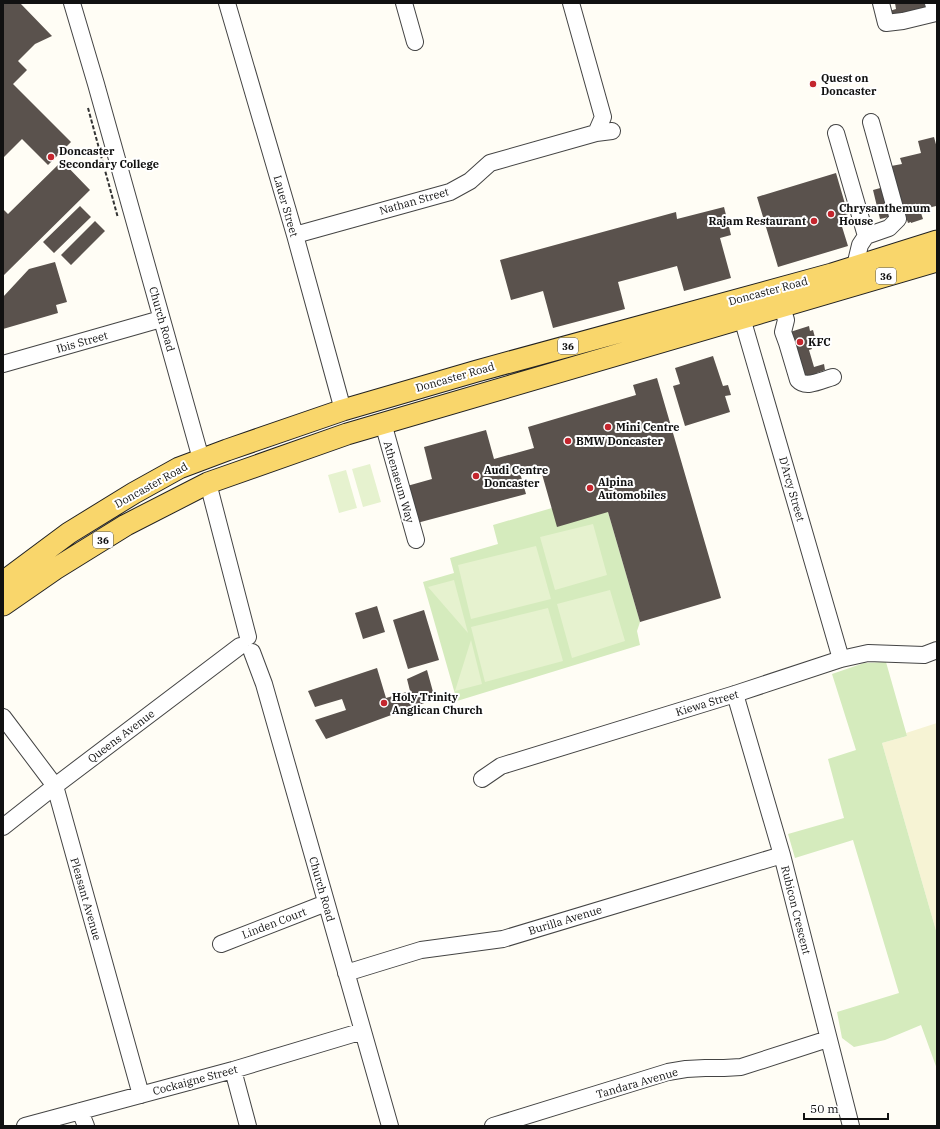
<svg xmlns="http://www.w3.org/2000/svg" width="940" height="1129" font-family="'IBM Plex Serif',serif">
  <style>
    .farmland { fill: #f6f3d4 }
    .green { fill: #d5ebbd }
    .pitch { fill: #e6f2cf }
    .building { fill: #5a524d }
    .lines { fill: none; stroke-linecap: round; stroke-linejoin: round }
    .minor-casing { stroke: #444; stroke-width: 18 }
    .major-casing { stroke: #222; stroke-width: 23 }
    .path { stroke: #333; stroke-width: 2; stroke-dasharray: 4 2; stroke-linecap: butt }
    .minor { stroke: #fff; stroke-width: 16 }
    .major { stroke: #f9d66b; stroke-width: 21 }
    .poi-dot { fill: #c4262e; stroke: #fff; stroke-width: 1.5 }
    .labels { text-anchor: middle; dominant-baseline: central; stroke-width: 4; stroke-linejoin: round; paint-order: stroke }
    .shield { fill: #fff; stroke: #585858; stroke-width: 1 }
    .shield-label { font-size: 10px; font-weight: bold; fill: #111 }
    .poi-label { font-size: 11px; font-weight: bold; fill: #111; stroke: #fff; text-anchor: start }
    .street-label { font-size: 11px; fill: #111; stroke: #fff }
  </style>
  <rect width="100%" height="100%" fill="#fffdf5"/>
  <!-- farmland -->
  <path class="farmland" d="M937,723v211l-55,-191 25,-7 -1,-3z"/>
  <!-- green -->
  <path class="green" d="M552,508l56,4 32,110 -3,9 3,14 -183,56 -34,-119 31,-9 -4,-15 48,-14 -5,-19z
    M886,662l21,74 -25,7 55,191v135l-16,-44 -36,15 -31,7 -12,-9 -5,-26 62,-19 -46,-153 -58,18 -7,-24 56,-16 -16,-59 28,-9 -24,-76 32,-11z"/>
  <!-- pitch -->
  <path class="pitch" d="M370,464l11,38 -18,5 -11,-38z
    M346,470l11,38 -18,5 -11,-38z
    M593,524l14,51 -52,15 -15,-53z
    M536,546l15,53 -80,20 -13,-54z
    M454,580l14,53 -40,-46z
    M610,590l15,51 -53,17 -15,-54z
    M548,608l15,53 -78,21 -14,-55z
    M471,640l11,44 -27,7z"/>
  <!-- building -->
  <path class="building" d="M3,3h17l32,33 -17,8 -17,17 9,9 -14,14 58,58 -23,23 -26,-26 -19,19z
    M895,3h29l3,9 -15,4 -2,-5 -22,6 -2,-5 10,-3z
    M934,137l3,11v60l-1,-2 -16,4 3,9 -12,4v-1l-3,1 -2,-6 -3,1 -1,-4 -22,5 -7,-29 22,-6 -4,-18 11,-2 -2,-6 21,-5 -3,-12z
    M62,161l28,29 -87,86v-67l5,5z
    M836,173l12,41 -9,3 9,29 -70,21 -21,-70z
    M80,206l11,11 -37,36 -11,-11z
    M724,207l7,28 -11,3 11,40 -47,13 -7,-25 -59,16 7,27 -72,19 -10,-37 -32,9 -11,-40 176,-48 1,7z
    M95,221l10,10 -34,34 -10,-10z
    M55,262l12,40 -11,3 2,8 -55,16v-32l26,-28z
    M809,326l1,5 3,-1 4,15 -6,1 1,3 -3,1 5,17 10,-3 1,6 -8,3 2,4 -5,5 -13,-10 -14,-39z
    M713,356l10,30 5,-1 3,10 -6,1 5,16 -45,14 -12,-40 7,-2 -5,-16z
    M657,378l64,220 -81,24 -32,-110 -51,15 -17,-60 -20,6 6,21 -109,29 -10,-37 25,-7 -8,-32 62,-17 8,29 40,-11 -6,-21 108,-32 -3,-10z
    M377,606l8,26 -22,7 -8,-26z
    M424,610l15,50 -31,9 -15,-49z
    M377,668l9,30 24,-7 -3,-12 20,-9 8,29 -109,40 -11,-19 31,-10 -4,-11 -27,8 -7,-16z"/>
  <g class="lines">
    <!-- minor casing -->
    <g class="minor-casing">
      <path id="minor" d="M72,3l24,81 105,375
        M227,3l68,232 48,175
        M404,3l11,39
        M571,3l32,114 -7,16
        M881,3l5,20 17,-2 33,-8 -3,-10
        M836,133l30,103
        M295,235l155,-43 20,-11 20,-18 106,-30 16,-2
        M855,266l5,-21 6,-9 23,-8 9,-9 -27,-97
        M782,307l4,13 -3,12 4,11 11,37c8,9 24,0 35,-3
        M742,318l99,341
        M3,364l158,-45
        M383,423l33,117
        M208,483l40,154
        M252,652l12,32 126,442
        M735,694l47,161 69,271
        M3,717l52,69 86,309
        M482,779l19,-13 234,-72 106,-35 27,-6 56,2 13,-5
        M3,827l52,-41 185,-140
        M221,944l105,-41
        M346,973l75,-23 82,-11 279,-84
        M233,1070l15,56
        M80,1111l6,15
        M25,1126l208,-56 130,-39
        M493,1126l175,-54 18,-3 19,-1h19l17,-1 87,-28"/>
    </g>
    <!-- major casing -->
    <g class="major-casing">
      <path id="major" d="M3,582l66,-49 65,-40 45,-25 48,-18 116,-40 134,-39 355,-97 105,-33
        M3,605l52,-36 71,-44 82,-42 139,-49 590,-173"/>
    </g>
    <!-- path -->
    <path class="path" d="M88,108l30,110"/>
    <!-- minor -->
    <use href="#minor" class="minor"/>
    <!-- major -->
    <use href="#major" class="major"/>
  </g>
  <!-- markers -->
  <g class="poi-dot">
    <circle cx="813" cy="84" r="4"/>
    <circle cx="51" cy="157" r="4"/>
    <circle cx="831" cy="214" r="4"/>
    <circle cx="814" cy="221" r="4"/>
    <circle cx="800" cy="342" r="4"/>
    <circle cx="608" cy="427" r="4"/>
    <circle cx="568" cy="441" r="4"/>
    <circle cx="476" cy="476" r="4"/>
    <circle cx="590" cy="488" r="4"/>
    <circle cx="384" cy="703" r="4"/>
  </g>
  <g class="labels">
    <!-- shield labels -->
    <g class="shield">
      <rect x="876" y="268" width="20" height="16" rx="3"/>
      <rect x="558" y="338" width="20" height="16" rx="3"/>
      <rect x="93" y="532" width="20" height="16" rx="3"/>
    </g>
    <g class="shield-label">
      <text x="886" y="276">36</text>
      <text x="568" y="346">36</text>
      <text x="103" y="540">36</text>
    </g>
    <!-- poi labels -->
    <g class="poi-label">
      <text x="821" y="78">Quest on<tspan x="821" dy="13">Doncaster</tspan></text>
      <text x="59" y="151">Doncaster<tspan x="59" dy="13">Secondary College</tspan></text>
      <text x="839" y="208">Chrysanthemum<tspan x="839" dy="13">House</tspan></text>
      <text x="806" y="221" text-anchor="end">Rajam Restaurant</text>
      <text x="808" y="342">KFC</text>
      <text x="616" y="427">Mini Centre</text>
      <text x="576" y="441">BMW Doncaster</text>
      <text x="484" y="470">Audi Centre<tspan x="484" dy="13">Doncaster</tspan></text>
      <text x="598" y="482">Alpina<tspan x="598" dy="13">Automobiles</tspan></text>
      <text x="392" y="697">Holy Trinity<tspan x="392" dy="13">Anglican Church</tspan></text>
    </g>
    <!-- street labels -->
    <g class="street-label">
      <text transform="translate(414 201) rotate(-16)">Nathan Street</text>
      <text transform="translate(286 206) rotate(74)">Lauer Street</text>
      <text transform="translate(768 291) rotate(-15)">Doncaster Road</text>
      <text transform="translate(162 319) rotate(74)">Church Road</text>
      <text transform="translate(82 342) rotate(-16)">Ibis Street</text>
      <text transform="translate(455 377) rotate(-16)">Doncaster Road</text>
      <text transform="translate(399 482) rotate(74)">Athenaeum Way</text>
      <text transform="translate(151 485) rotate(-29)">Doncaster Road</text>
      <text transform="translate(792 489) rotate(74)">D'Arcy Street</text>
      <text transform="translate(707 703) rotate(-17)">Kiewa Street</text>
      <text transform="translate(121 736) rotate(-37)">Queens Avenue</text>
      <text transform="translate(322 889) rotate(74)">Church Road</text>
      <text transform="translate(86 899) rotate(74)">Pleasant Avenue</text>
      <text transform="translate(796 910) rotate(76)">Rubicon Crescent</text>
      <text transform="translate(565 920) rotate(-17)">Burilla Avenue</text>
      <text transform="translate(274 923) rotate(-21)">Linden Court</text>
      <text transform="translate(195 1080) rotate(-15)">Cockaigne Street</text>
      <text transform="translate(637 1083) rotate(-16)">Tandara Avenue</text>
    </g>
  </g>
  <!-- border -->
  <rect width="940" height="1129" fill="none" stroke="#111111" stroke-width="8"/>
  <!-- scale -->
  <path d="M804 1113v6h84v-6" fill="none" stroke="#111111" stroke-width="2"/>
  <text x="810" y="1113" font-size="12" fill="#111111" stroke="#ffffff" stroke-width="3" paint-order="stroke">50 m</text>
</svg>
